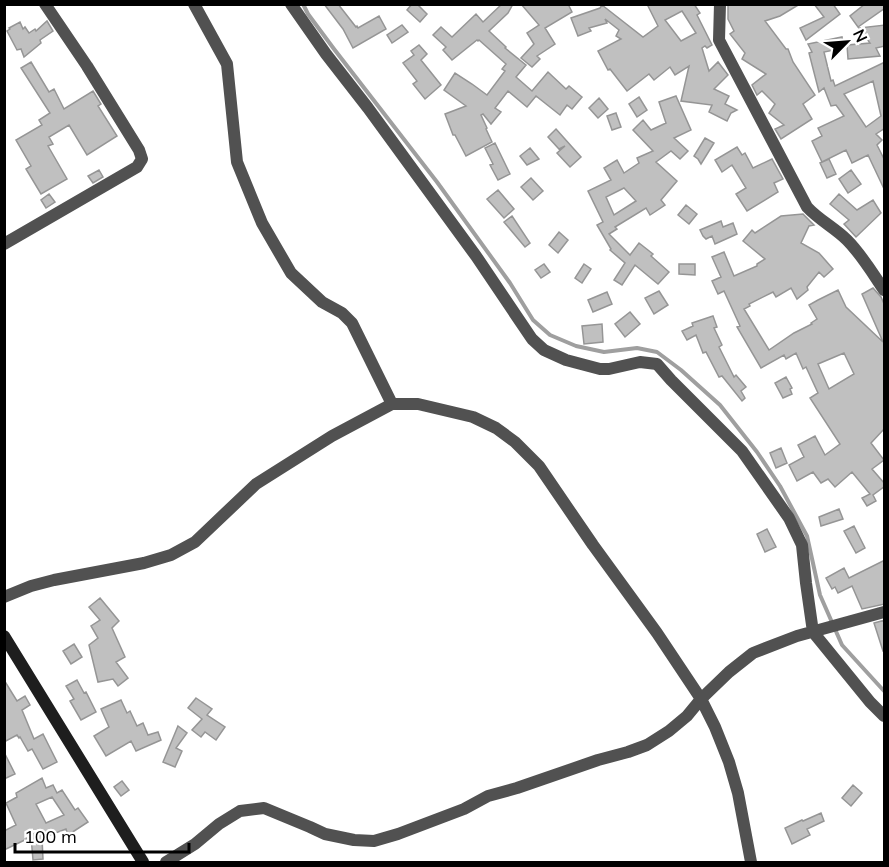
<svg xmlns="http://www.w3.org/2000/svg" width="889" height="867" font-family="Mulish,sans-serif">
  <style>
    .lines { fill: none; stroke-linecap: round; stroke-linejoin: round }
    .stream { stroke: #9f9f9f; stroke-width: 4 }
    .building { fill: #c0c0c0; stroke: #959595; stroke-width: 1.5; fill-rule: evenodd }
    .minor { stroke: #515151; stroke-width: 12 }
    .secondary { stroke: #1e1e1e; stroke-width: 12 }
  </style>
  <rect width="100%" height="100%" fill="#fff"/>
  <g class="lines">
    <!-- stream -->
    <path class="stream" d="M303,4l5,10 26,35 103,133 73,101 23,37 17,15 26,11 28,6 33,-4 20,4 24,18 39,35 37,47 23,34 27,50 13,59 22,50 42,46"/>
  </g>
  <!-- building -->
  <path class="building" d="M324,4h14l18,23 1,-1 1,2 21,-12 7,13 -33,19 -10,-19z
    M412,4h5l10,10 -7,8 -13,-12z
    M502,4h11l-5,9 -19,18 17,16 -1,1 21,17 -10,12 16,14 16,-19 18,17 3,-3 13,11 -10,12 -5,-4 -7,10 -24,-19 -9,11 -19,-16 -13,17 6,4 -10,12 -8,-10 -2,1 6,13 -1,1 6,13 -26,14 -11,-21h-2l-8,-21 21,-8 -22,-16 11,-17 17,11 15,11 18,-24 -3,-2 4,-5 -27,-24 -1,1 -1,-1 -25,20 -9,-10 3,-3 -13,-12 8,-8 11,10 24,-23 7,8z
    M521,4h47l4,8 -27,16 10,16 -18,12 3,3 -8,8 -11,-9 13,-14 -7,-11 12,-8z
    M647,4h47l6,9 -3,2 15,30 -5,3 -2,-2 -3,2 7,23 9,-9 10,13 -14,14 15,7 -4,8 12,6 -6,3 -4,8 -18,-9 3,-7 -31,-4 8,-35 -14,9 -5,-8 -16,13 -5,-6 -22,17 -17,-22 -2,1 -10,-19 23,-12 -5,-3 3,-6 -14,-11 2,4 -18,5 2,3 -13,5 -7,-18 29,-10 2,-3 41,32 15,-11zM682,11l14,22 -15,8 -16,-21z
    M728,4h72l-20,12 -15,5 21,28h2l5,13 22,33 -12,9 9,15 -31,20 -6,-10 9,-4 -15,-12 6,-9 -13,-13 -5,4 -5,-10 14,-11 -24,-15 3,-6 -15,-19 4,-3 -6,-12z
    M814,4h19l7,10 -34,26 -6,-12 24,-11z
    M865,4h20v4l-27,19 -8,-11z
    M47,21l6,10 -13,9 1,3 -17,14 -3,-8 -4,1 -10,-19 3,-2 -1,-1 11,-6 3,7 2,-2 4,6 6,-4 1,2z
    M402,25l6,7 -16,11 -5,-8z
    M885,25v21l-9,2 4,8 -32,3 -1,-14 23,-2 -11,-15z
    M842,37l2,11 -20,4 7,29 2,-1 2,6 50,-24v66l-9,6 6,6 -5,5 8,16v30l-17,-36 -16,8 -6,-13 -24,12 -10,-21 10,-5 -4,-8 26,-12 -8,-11 -5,1 -7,-18 -5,4 -10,-39 3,-1 -4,-8zM873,81l8,35 -15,11 -22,-33z
    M419,45l8,9 -6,6 20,25 -16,14 -12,-15 4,-3 -14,-18 11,-8 -3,-4z
    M31,62l18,30 5,-3 10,20 29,-18 8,13 -3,2 19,30 -30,19 -18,-30 -20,12 4,7 -5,2 19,33 -26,15 -15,-25 5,-3 -15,-26 26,-15 -3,-5 11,-7 -29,-45z
    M676,96l15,34 -17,8 14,13 -8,8 -9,-8 -15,11 21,19 -16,19 4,5 -15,10 -4,-7 -31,19 2,2 -8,5 21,21 9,-12 14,11 -2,2 18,16 -11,12 -23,-19 -13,20 -8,-5 11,-17 -15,-13 1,-1 -14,-24 6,-3 -15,-31 23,-11 -7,-12 13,-8 7,13 15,-10 -2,-5 16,-7 -20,-21 10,-10 8,10 15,-7 -7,-21zM624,188l12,13 -22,14 -8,-18z
    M639,97l8,13 -10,7 -8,-13z
    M599,98l9,11 -10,9 -9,-10z
    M616,113l5,14 -9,3 -5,-14z
    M556,129l25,28 -11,10 -13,-14 8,-7 -6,3 -11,-12z
    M705,138l9,5 -13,21 -3,-5 -4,-3z
    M495,143l15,31 -12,6 -8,-15 3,-1 -8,-16z
    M737,147l5,8 3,-2 8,15 19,-9 11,20 -9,4 4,9 -31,19 -11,-17 10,-6 -14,-23 -10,7 -7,-12z
    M530,148l9,11 -12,6 -7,-9z
    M829,159l7,15 -9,4 -7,-15z
    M99,170l4,7 -10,6 -5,-7z
    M851,170l10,14 -13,9 -9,-14z
    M531,178l12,13 -10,9 -12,-13z
    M498,190l16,19 -10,9 -17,-19z
    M49,194l6,8 -9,6 -5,-8z
    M839,194l18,16 16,-10 8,13 -25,24 -12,-13 5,-4 -19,-16z
    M686,205l11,9 -8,10 -11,-9z
    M803,214l11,11 -5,1 -8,17 18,10 14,16 -9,8 -5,-5 -12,15 1,3 -11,9 -6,-11 -15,9 -3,-5 -24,12 1,2 -6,3 25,41 25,-17 18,-9 -1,-1 6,-4 -8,-14 9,-5 20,-10 8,17 37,35 -21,-48 11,-6 8,9 4,9v122l-14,15 13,17 -12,9 13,15v2l-12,9 3,6 -9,5 -5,-8 8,-4 -18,-22 -17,15 -7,-8 -7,4 -8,-11 -16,9 -8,-16 15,-8 -6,-12 17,-9 10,19 15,-11 -30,-46 8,-5 -12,-26 -3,2 -7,-16 -10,6 -2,-4 -23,13 -24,-41 3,-1 -16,-35 -6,3 -6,-13 9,-4 -9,-20 12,-5 10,24 23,-10v-2l8,-5 -22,-18 9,-11 3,3 26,-17zM844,353l10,21 -25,15 -11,-25z
    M512,216l18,27 -5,4 -21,-25z
    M721,221l2,6 10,-4 4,11 -22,10 -3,-8 -6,3 -3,-3 -3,-6z
    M559,232l9,8 -10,13 -9,-8z
    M544,264l6,8 -9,6 -6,-8z
    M584,264l7,5 -9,14 -7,-5z
    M679,264h16v11l-16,-1z
    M659,291l9,14 -14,9 -9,-16z
    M607,292l5,12 -19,8 -5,-12z
    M630,312l10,12 -15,13 -10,-13z
    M713,316l4,11 -3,1 8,17 -3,2 15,30 2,-2 10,12 -5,4 4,7 -3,3 -20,-25 -3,1 -13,-25 -3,1 -7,-18 -9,5 -5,-9 11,-5 -1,-3z
    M602,324l1,18 -19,2 -2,-18z
    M786,377l6,11 -2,1 2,5 -9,4 -8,-15z
    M781,448l6,15 -11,5 -6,-15z
    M839,509l4,10 -22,7 -2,-9z
    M854,526l11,22 -9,5 -12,-22z
    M767,529l9,18 -11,5 -8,-18z
    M885,560v44l-23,5 -10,-23 -14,7 -3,-6 -3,2 -6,-11 18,-10 5,10z
    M100,598l19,23 -7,7 13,29 -9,5 12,16 -10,8 -5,-7 -15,3 -9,-37 9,-7 -7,-12 9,-6 -11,-13z
    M885,620v30l-2,1 -9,-28z
    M74,644l8,13 -11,7 -8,-13z
    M4,680l13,21 8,-5 5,9 -8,5 12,29 9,-5 14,28 -14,7 -11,-20 -4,2 -8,-14 -1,1 -2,-3 -13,7z
    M77,680l7,13 2,-1 10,20 -15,8 -11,-19 4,-2 -8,-13z
    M196,698l16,11 -5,6 18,12 -9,13 -11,-8 -4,5 -9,-7 10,-11 -14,-11z
    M121,700l6,13 3,-2 7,15 6,-3 5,12 10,-3 3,8 -25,11 -5,-10 -25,15 -12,-20 15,-9 -8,-18z
    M178,726l9,7 -11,15 6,3 -7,16 -12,-5z
    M4,752l11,22 -11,5z
    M42,778l4,10 7,-3 4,8 5,-3 13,20 3,-2 10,14 -20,13 -2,-6 -24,9 1,21 -10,1 -2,-23 -27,13v-19l12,-6 -10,-22 11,-6 -1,-4zM52,797l12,18 -18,8 -10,-19z
    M122,781l7,9 -8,6 -7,-9z
    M853,785l9,8 -11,13 -9,-8z
    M821,813l3,8 -17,8 3,6 -18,9 -7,-16 17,-8 1,1z"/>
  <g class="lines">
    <!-- minor -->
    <path class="minor" d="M194,4l33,60 10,98 25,61 29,50 31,29 20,11 10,10 40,81
      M291,4l35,50 42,54 108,148 56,83 12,11 22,10 34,9h9l31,-7 17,2 14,16 71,71 47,67 13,27 4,38 7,49 57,70 14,14
      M720,4l-1,36 88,167c12,13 28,21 40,33 15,15 26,34 37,50
      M4,244l133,-77 5,-8 -3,-9 -52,-84 -42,-62
      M4,597l27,-11 23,-6 90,-17 27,-8 24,-13 61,-58 76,-48 60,-32h26l55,13 23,11 19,14 24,24 54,79 64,88 44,66 14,28 14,35 9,31 13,69
      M166,862l29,-18 24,-20 21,-13 24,-3 46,19 15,7 29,6 20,1 24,-7 66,-25 24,-13 29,-8 81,-28 30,-8 19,-7 22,-14 18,-15 14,-17 28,-27 24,-19 44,-17 87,-24"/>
    <!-- secondary -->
    <path class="secondary" d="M4,636l139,226"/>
  </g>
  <!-- border -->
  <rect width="889" height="867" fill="none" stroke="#000000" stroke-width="12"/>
  <!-- north arrow -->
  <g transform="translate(847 42) rotate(65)" stroke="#ffffff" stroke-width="4.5" paint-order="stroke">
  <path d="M0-4.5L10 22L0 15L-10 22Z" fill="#000000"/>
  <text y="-9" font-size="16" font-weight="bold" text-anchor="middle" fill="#000000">N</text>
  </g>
  <!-- scale -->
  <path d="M15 843v9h174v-9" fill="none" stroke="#000000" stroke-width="3"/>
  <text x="24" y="843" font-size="18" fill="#000000" stroke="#ffffff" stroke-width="4.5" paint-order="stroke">100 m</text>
</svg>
